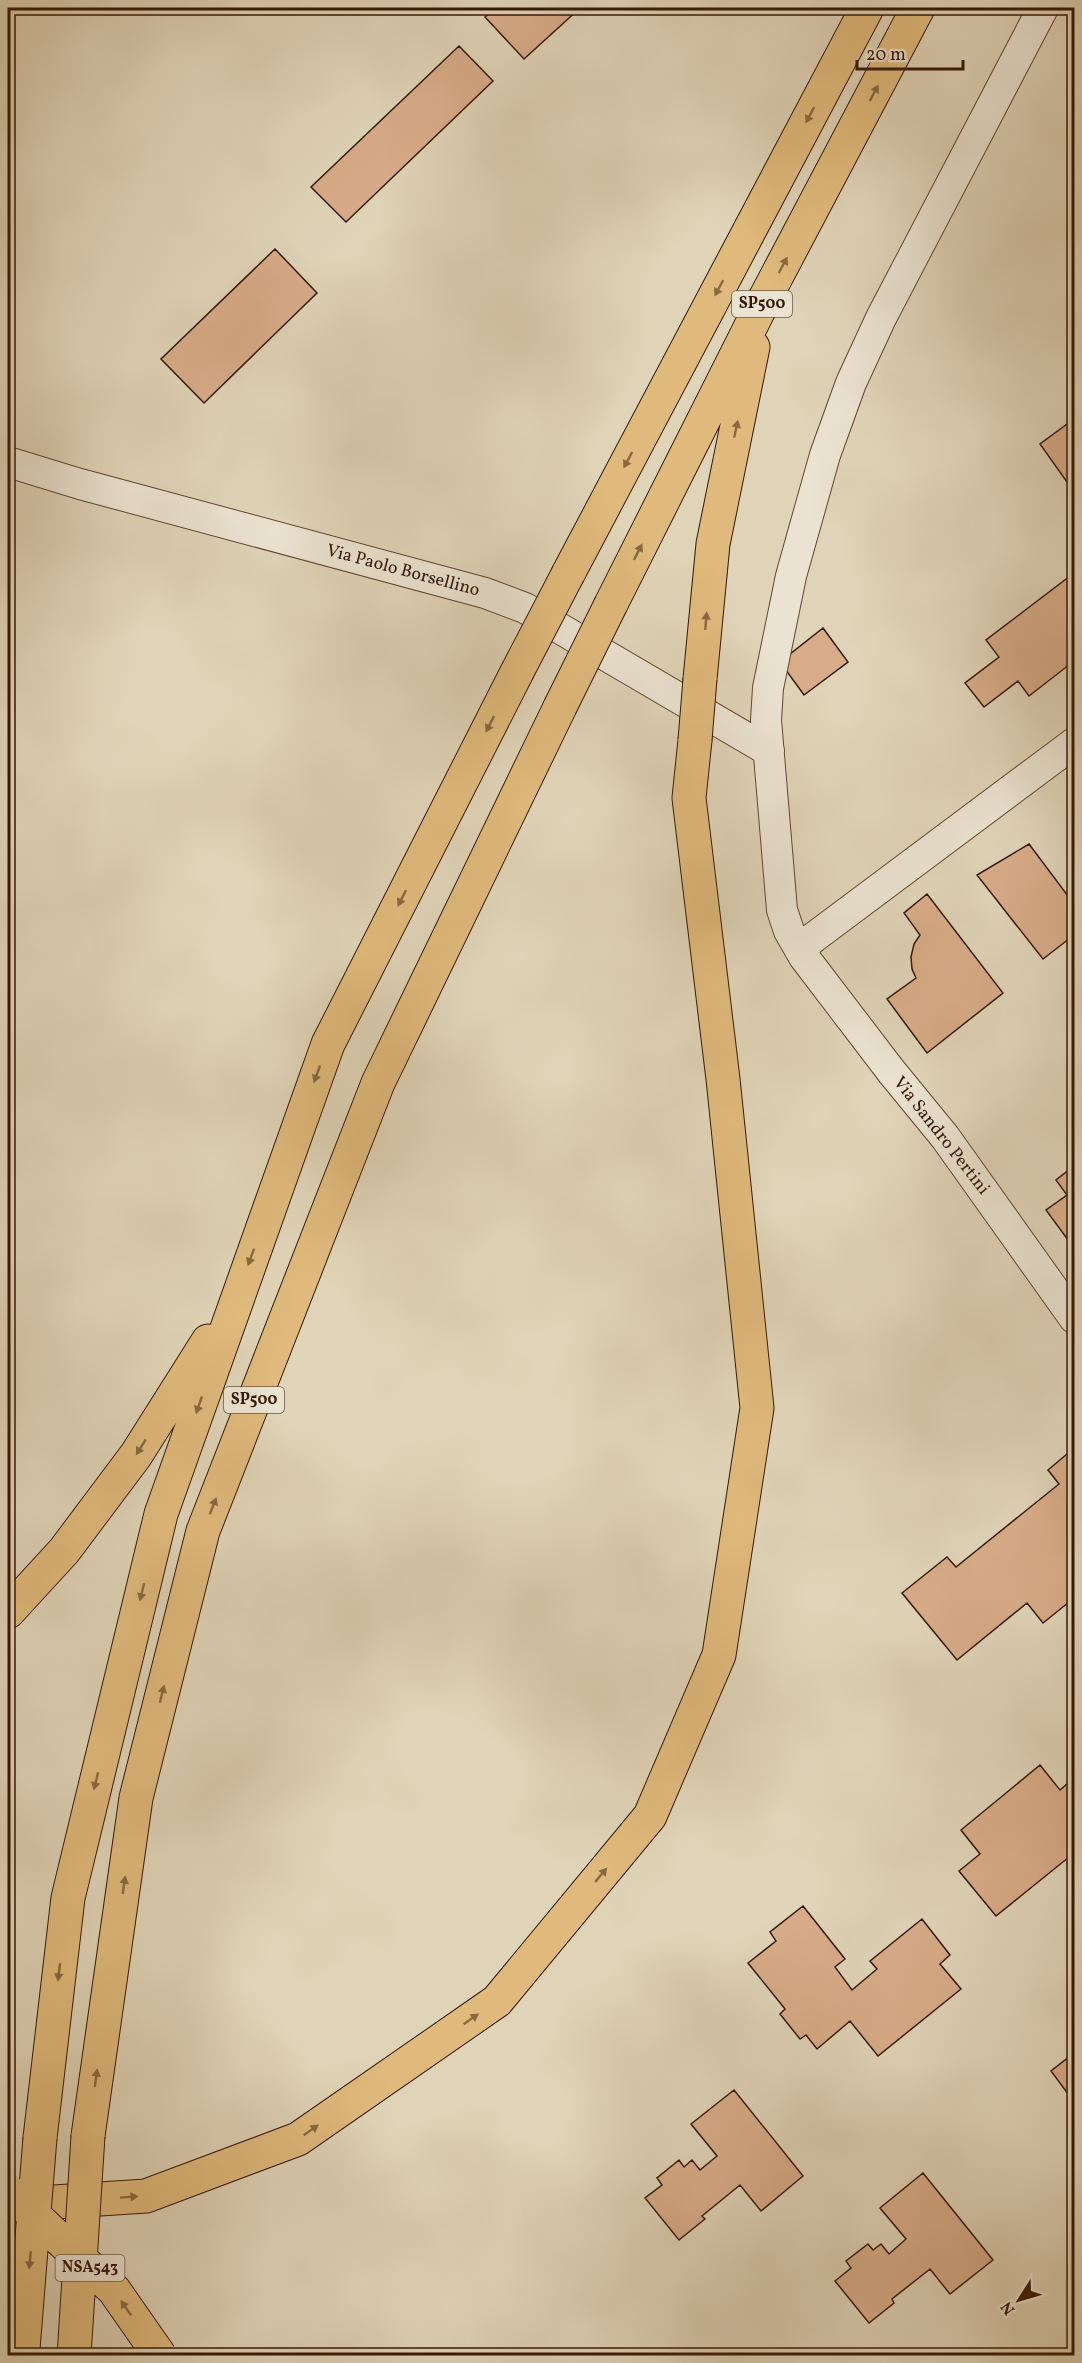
<svg xmlns="http://www.w3.org/2000/svg" width="1082" height="2363" font-family="Vollkorn,serif">
  <style>
    .building { fill: #d8ac88; stroke: #351802; stroke-width: 1.5 }
    .lines { fill: none; stroke-linecap: round; stroke-linejoin: round }
    .street-casing { stroke: #604730; stroke-width: 32 }
    .highway-casing { stroke: #351802; stroke-width: 35 }
    .street { stroke: #ebe3d1; stroke-width: 30 }
    .highway { stroke: #e0ba7c; stroke-width: 33 }
    .highway-bridge-casing { stroke: #351802; stroke-width: 35; stroke-linecap: butt }
    .highway-bridge { stroke: #e0ba7c; stroke-width: 33 }
    .oneway { fill: #8a693f }
    .labels { text-anchor: middle; dominant-baseline: central; stroke-width: 4.5; stroke-linejoin: round; paint-order: stroke }
    .shield { fill: #ebe3d1; stroke: #6c5540; stroke-width: 1.5 }
    .shield-label { font-size: 16px; font-weight: bold; fill: #351802 }
    .street-label { font-size: 18px; fill: #351802; stroke: #ebe3d1 }
  </style>
  <rect width="100%" height="100%" fill="#e0d4b8"/>
  <filter id="stains"><feTurbulence type="fractalNoise" baseFrequency=".00333" numOctaves="4"/><feColorMatrix values="0 0 0 0 .2 0 0 0 0 .09 0 0 0 0 .02 0 0 0 .5 -.17"/></filter>
  <radialGradient id="worn" r=".72"><stop offset=".6" stop-color="#630" stop-opacity="0"/><stop offset="1" stop-color="#630" stop-opacity=".3"/></radialGradient>
  <!-- building -->
  <path class="building" d="M495,8h85l-56,51 -39,-42z
    M459,46l34,35 -147,141 -35,-35z
    M275,249l42,44 -113,110 -43,-44z
    M1074,419v73l-34,-48z
    M1074,573v88l-45,35 -11,-15 -34,26 -19,-24 34,-26 -13,-17z
    M823,628l25,34 -44,33 -24,-33z
    M1029,844l45,60v31l-31,24 -66,-84z
    M927,894l76,99 -76,60 -40,-54 29,-21 -4,-9 -1,-12 3,-13 6,-9 -16,-22z
    M1074,1166v70l-6,4 -22,-30 21,-15 -11,-15z
    M1074,1448v150l-31,25 -16,-20 -70,57 -55,-67 45,-36 9,10 103,-83 -11,-14z
    M1040,1765l20,25 14,-12v75l-78,63 -37,-45 21,-17 -19,-24z
    M803,1906l42,53 -10,8 17,23 25,-21 -7,-8 52,-42 28,36 -10,9 21,25 -83,67 -28,-35 -33,28 -11,-14 -6,4 -20,-25 5,-5 -37,-46 28,-22 -6,-9z
    M1074,2053v49l-23,-31z
    M734,2090l69,86 -42,35 -21,-26 -38,31 3,3 -26,21 -34,-42 17,-13 -5,-7 22,-18 5,7 8,-7 8,10 17,-14 -26,-32z
    M923,2173l70,87 -43,34 -20,-25 -38,30 2,4 -25,20 -34,-42 16,-13 -5,-7 22,-17 5,6 8,-6 8,10 17,-15 -26,-31z"/>
  <g class="lines">
    <!-- street casing -->
    <g class="street-casing">
      <path id="street" d="M1043,8l-162,310 -30,65 -26,72 -34,121 -23,112 -2,32 16,190 7,21 15,26 87,114 54,66 129,181
        M8,462l72,22 405,109 40,15 244,143
        M804,957v-11l9,-8 261,-195"/>
    </g>
    <!-- highway casing -->
    <g class="highway-casing">
      <path id="highway" d="M568,574l299,-566
        M611,604l151,-300 156,-296
        M700,679l13,-135 40,-197
        M8,1612l56,-61 72,-96 72,-114
        M88,2136l48,-338 67,-267 175,-448 182,-376
        M40,2138l28,-240 93,-384 167,-470 189,-372
        M8,2205l138,-9 152,-57 199,-138 153,-185 69,-161 38,-247 -34,-329 -34,-281 6,-58"/>
    </g>
    <!-- street -->
    <use href="#street" class="street"/>
    <!-- highway -->
    <use href="#highway" class="highway"/>
    <!-- highway-bridge casing -->
    <g class="highway-bridge-casing">
      <path id="highway-bridge" d="M517,672l51,-98
        M560,707l51,-103
        M695,740l5,-61
        M8,2191l106,99 46,66
        M23,2349l17,-211
        M74,2356l14,-220"/>
    </g>
    <!-- highway-bridge -->
    <use href="#highway-bridge" class="highway-bridge"/>
  </g>
  <!-- one-way arrows -->
  <defs><path id="oneway-solid" d="M-6-.8H1V-3.2L6.5 0L1 3.2V.8H-6Z" transform="scale(1.5)"/></defs>
  <g class="oneway">
    <use href="#oneway-solid" transform="translate(874 93) rotate(-62)"/>
    <use href="#oneway-solid" transform="translate(810 115) rotate(118)"/>
    <use href="#oneway-solid" transform="translate(783 265) rotate(-62)"/>
    <use href="#oneway-solid" transform="translate(719 288) rotate(118)"/>
    <use href="#oneway-solid" transform="translate(736 429) rotate(-78)"/>
    <use href="#oneway-solid" transform="translate(628 460) rotate(118)"/>
    <use href="#oneway-solid" transform="translate(638 552) rotate(-63)"/>
    <use href="#oneway-solid" transform="translate(706 621) rotate(-85)"/>
    <use href="#oneway-solid" transform="translate(490 724) rotate(117)"/>
    <use href="#oneway-solid" transform="translate(402 898) rotate(117)"/>
    <use href="#oneway-solid" transform="translate(317 1074) rotate(110)"/>
    <use href="#oneway-solid" transform="translate(251 1257) rotate(110)"/>
    <use href="#oneway-solid" transform="translate(199 1405) rotate(109)"/>
    <use href="#oneway-solid" transform="translate(141 1447) rotate(122)"/>
    <use href="#oneway-solid" transform="translate(213 1506) rotate(-69)"/>
    <use href="#oneway-solid" transform="translate(142 1592) rotate(104)"/>
    <use href="#oneway-solid" transform="translate(162 1694) rotate(-76)"/>
    <use href="#oneway-solid" transform="translate(96 1781) rotate(104)"/>
    <use href="#oneway-solid" transform="translate(601 1875) rotate(-50)"/>
    <use href="#oneway-solid" transform="translate(124 1885) rotate(-82)"/>
    <use href="#oneway-solid" transform="translate(59 1972) rotate(97)"/>
    <use href="#oneway-solid" transform="translate(471 2019) rotate(-35)"/>
    <use href="#oneway-solid" transform="translate(96 2078) rotate(-82)"/>
    <use href="#oneway-solid" transform="translate(311 2130) rotate(-35)"/>
    <use href="#oneway-solid" transform="translate(129 2197) rotate(-4)"/>
    <use href="#oneway-solid" transform="translate(30 2260) rotate(95)"/>
    <use href="#oneway-solid" transform="translate(126 2308) rotate(-125)"/>
  </g>
  <g class="labels">
    <!-- shield labels -->
    <g class="shield">
      <rect x="732" y="291" width="60" height="26" rx="4.5"/>
      <rect x="224" y="1387" width="60" height="26" rx="4.5"/>
      <rect x="55.5" y="2255" width="69" height="26" rx="4.5"/>
    </g>
    <g class="shield-label">
      <text x="762" y="304">SP500</text>
      <text x="254" y="1400">SP500</text>
      <text x="90" y="2268">NSA543</text>
    </g>
    <!-- street labels -->
    <g class="street-label">
      <text transform="translate(403 571) rotate(15)">Via Paolo Borsellino</text>
      <text transform="translate(941 1136) rotate(52)">Via Sandro Pertini</text>
    </g>
  </g>
  <!-- margin -->
  <rect width="1082" height="2363" fill="none" stroke="#e0d4b8" stroke-width="30"/>
  <rect x="9" y="9" width="1064" height="2345" fill="none" stroke="#351802" stroke-width="3"/>
  <rect x="15" y="15" width="1052" height="2333" fill="none" stroke="#351802" stroke-width="1.5"/>
  <!-- north arrow -->
  <g transform="translate(1019 2300) rotate(233)" stroke="#ebe3d1" stroke-width="4.5" paint-order="stroke">
  <path d="M0-4.5L10 22L0 15L-10 22Z" fill="#351802"/>
  <text y="-9" font-size="16" font-weight="bold" text-anchor="middle" fill="#351802">N</text>
  </g>
  <!-- scale -->
  <path d="M857 60v9h106v-9" fill="none" stroke="#351802" stroke-width="3"/>
  <text x="866" y="60" font-size="18" fill="#351802" stroke="#ebe3d1" stroke-width="4.5" paint-order="stroke">20 m</text>
  <rect width="100%" height="100%" filter="url(#stains)"/>
  <rect width="100%" height="100%" fill="url(#worn)"/>
</svg>
